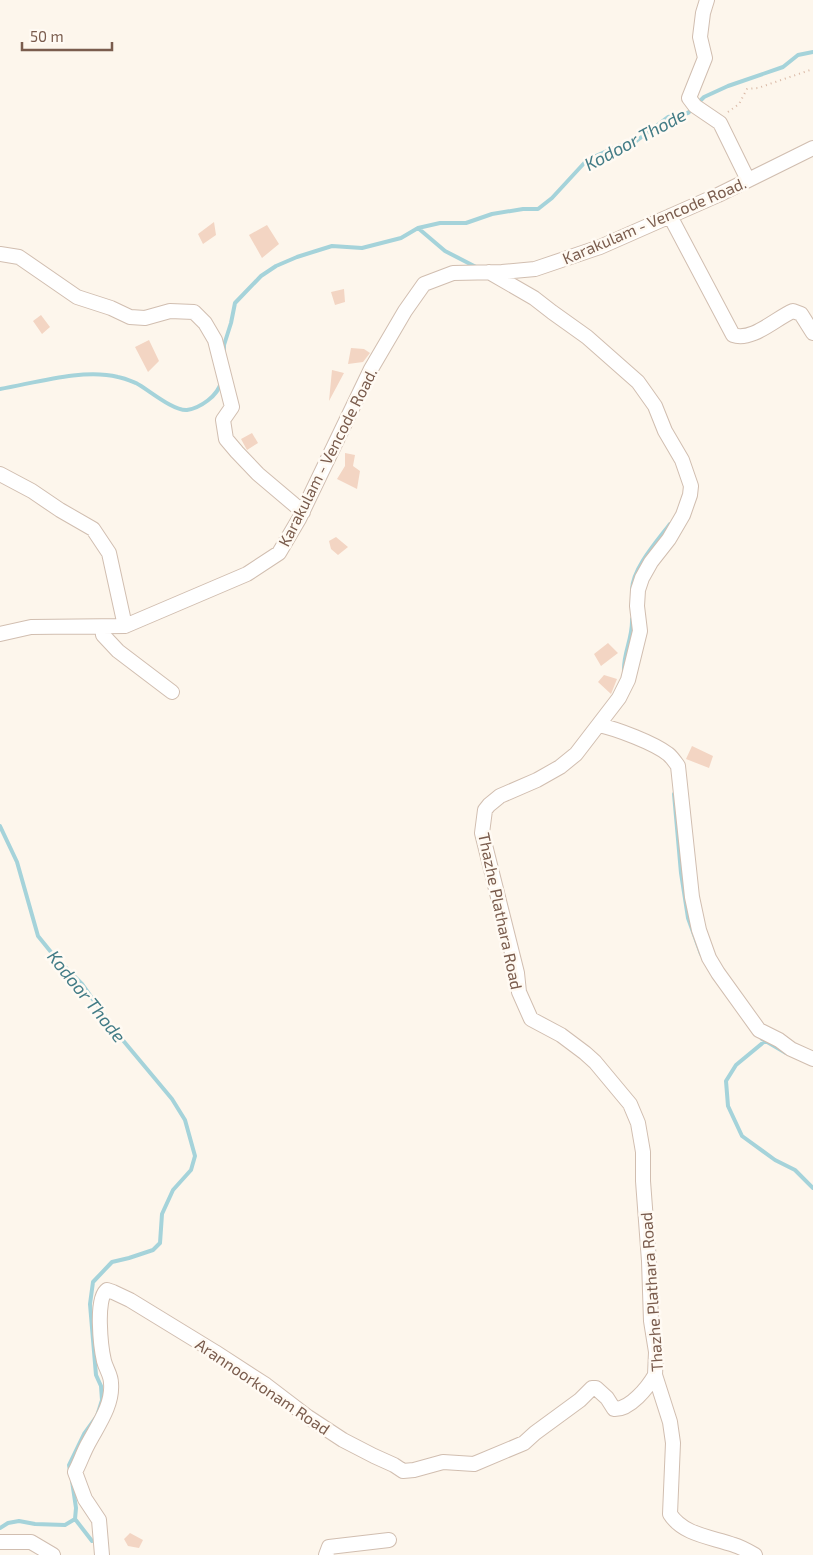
<svg xmlns="http://www.w3.org/2000/svg" width="813" height="1555" font-family="'Exo 2',sans-serif">
  <style>
    .lines { fill: none; stroke-linecap: round; stroke-linejoin: round }
    .stream { stroke: #a5d3da; stroke-width: 4 }
    .building { fill: #f3d5c3 }
    .minor-casing { stroke: #d1beb0; stroke-width: 16 }
    .path { stroke: #d9b8a5; stroke-width: 2; stroke-dasharray: 1 4; stroke-linecap: butt }
    .minor { stroke: #fff; stroke-width: 14 }
    .labels { text-anchor: middle; dominant-baseline: central; stroke-width: 5; stroke-linejoin: round; paint-order: stroke }
    .street-label { font-size: 16px; fill: #7a5c4d; stroke: #fffaf3 }
    .water-label { font-size: 18px; font-style: italic; fill: #437c86; stroke: #fffaf3 }
  </style>
  <rect width="100%" height="100%" fill="#fdf6ec"/>
  <g class="lines">
    <!-- stream -->
    <path class="stream" d="M698,103l6,-6 24,-11 55,-19 15,-12 15,-3
      M418,228l27,23 31,16
      M224,351v-6l7,-22 4,-20 26,-27 15,-10 21,-9 35,-11 30,2 39,-10 17,-10 22,-5h26l26,-9 31,-5h15l14,-11 35,-38 31,-14 17,-4 33,-25 20,-4 5,-5
      M0,389c35,-6 83,-21 118,-12 6,1 13,4 18,6 13,7 37,28 51,27 13,-2 31,-14 34,-28
      M632,590c0,-21 26,-50 38,-66
      M624,671c-1,-18 9,-33 8,-52
      M674,794l7,79 7,45 13,36
      M0,826l17,36 21,74 17,21 27,27 34,48 56,67 13,21 10,36 -4,14 -18,20 -11,24 -2,29 -7,7 -24,8 -17,4 -19,20 -3,22 6,71 5,11 1,14 -5,16 -13,18 -15,31 1,6
      M762,1039l24,14
      M765,1041l-29,24 -10,16 2,25 14,30 33,24 20,10 18,18
      M75,1519l17,22
      M0,1528l8,-5 11,-2 16,3 30,1 10,-6 1,-11 -4,-27"/>
  </g>
  <!-- building -->
  <path class="building" d="M214,222l2,13 -13,9 -5,-10z
    M267,225l12,19 -17,14 -13,-23z
    M344,289l1,13 -10,3 -4,-13z
    M41,315l9,12 -8,7 -9,-13z
    M149,340l10,21 -11,11 -13,-25z
    M351,348l13,1 6,4 -7,9 -15,2z
    M332,370l12,3 -15,28z
    M252,433l6,10 -11,7 -6,-11z
    M345,453l10,2 -2,11 7,5 -3,18 -20,-10 8,-13z
    M336,537l12,10 -10,8 -7,-6 -2,-8z
    M608,643l10,10 -17,13 -7,-12z
    M604,675l13,4 -6,15 -13,-12z
    M692,746l21,10 -4,12 -23,-9z
    M130,1533l13,7 -4,8 -11,-2 -4,-7z"/>
  <g class="lines">
    <!-- minor casing -->
    <g class="minor-casing">
      <path id="minor" d="M707,0l-4,13 -3,24 5,21 -16,40 6,8 25,17 28,57
        M670,216l63,119c19,7 43,-17 60,-24l8,3 12,19
        M0,254l19,3 58,40 34,11 19,9 15,1 25,-7 24,1 11,11 10,17 17,67 -9,13 3,19 11,13 21,22 45,38
        M489,272l45,26 18,14 35,25 51,45 17,24 10,25 17,29 9,26 -1,9 -7,20 -14,24 -18,23 -9,16 -4,12 -1,16 3,25 -12,49 -9,18 -43,56 -16,13 -23,13 -37,16 -11,9 -4,5 -3,23 35,140 2,19 12,27 30,16 24,18 10,9 35,42 8,19 5,29v29l6,80 2,60 5,31 -1,23 15,47 3,21 -3,71c13,21 42,23 64,31 7,2 14,6 21,10
        M0,474l32,17 28,19 33,19 16,24 16,73
        M102,627l1,8 15,16 54,41
        M0,634l31,-7 94,-1 122,-52 32,-21 20,-34 72,-150 34,-58 19,-27 29,-11 49,-1 33,-3 65,-22 118,-52 95,-47
        M599,725c18,4 55,18 69,29 4,3 7,8 10,12l14,131 7,33 10,28 9,15 41,57 20,10 12,9 22,10
        M0,1542h31l22,13
        M102,1555l-3,-35 -14,-21 -10,-27c5,-9 8,-19 13,-28 10,-19 25,-39 23,-61 0,-8 -5,-14 -7,-22 -3,-13 -9,-63 3,-71l6,2 17,8 85,52 51,33 42,32 35,23 31,16 20,9 9,6 11,-1 29,-8 31,2 50,-21 11,-10 45,-33 12,-12h4l11,10 7,11c16,1 34,-22 41,-34
        M326,1555l3,-8 60,-7"/>
    </g>
    <!-- path -->
    <path class="path" d="M728,112l11,-8 8,-15 11,-1 55,-19"/>
    <!-- minor -->
    <use href="#minor" class="minor"/>
  </g>
  <g class="labels">
    <!-- street labels -->
    <g class="street-label">
      <text transform="translate(654 220) rotate(-23)">Karakulam - Vencode Road.</text>
      <text transform="translate(327 457) rotate(-63)">Karakulam - Vencode Road.</text>
      <text transform="translate(501 911) rotate(78)">Thazhe Plathara Road</text>
      <text transform="translate(651 1292) rotate(-94)">Thazhe Plathara Road</text>
      <text transform="translate(263 1386) rotate(34)">Arannoorkonam Road</text>
    </g>
    <!-- water labels -->
    <g class="water-label">
      <text transform="translate(635 139) rotate(-28)">Kodoor Thode</text>
      <text transform="translate(87 996) rotate(51)">Kodoor Thode</text>
    </g>
  </g>
  <!-- scale -->
  <path d="M22 42v8h90v-8" fill="none" stroke="#7a5c4d" stroke-width="2.5"/>
  <text x="30" y="42" font-size="15" fill="#7a5c4d" stroke="#fffaf3" stroke-width="4" paint-order="stroke">50 m</text>
</svg>
